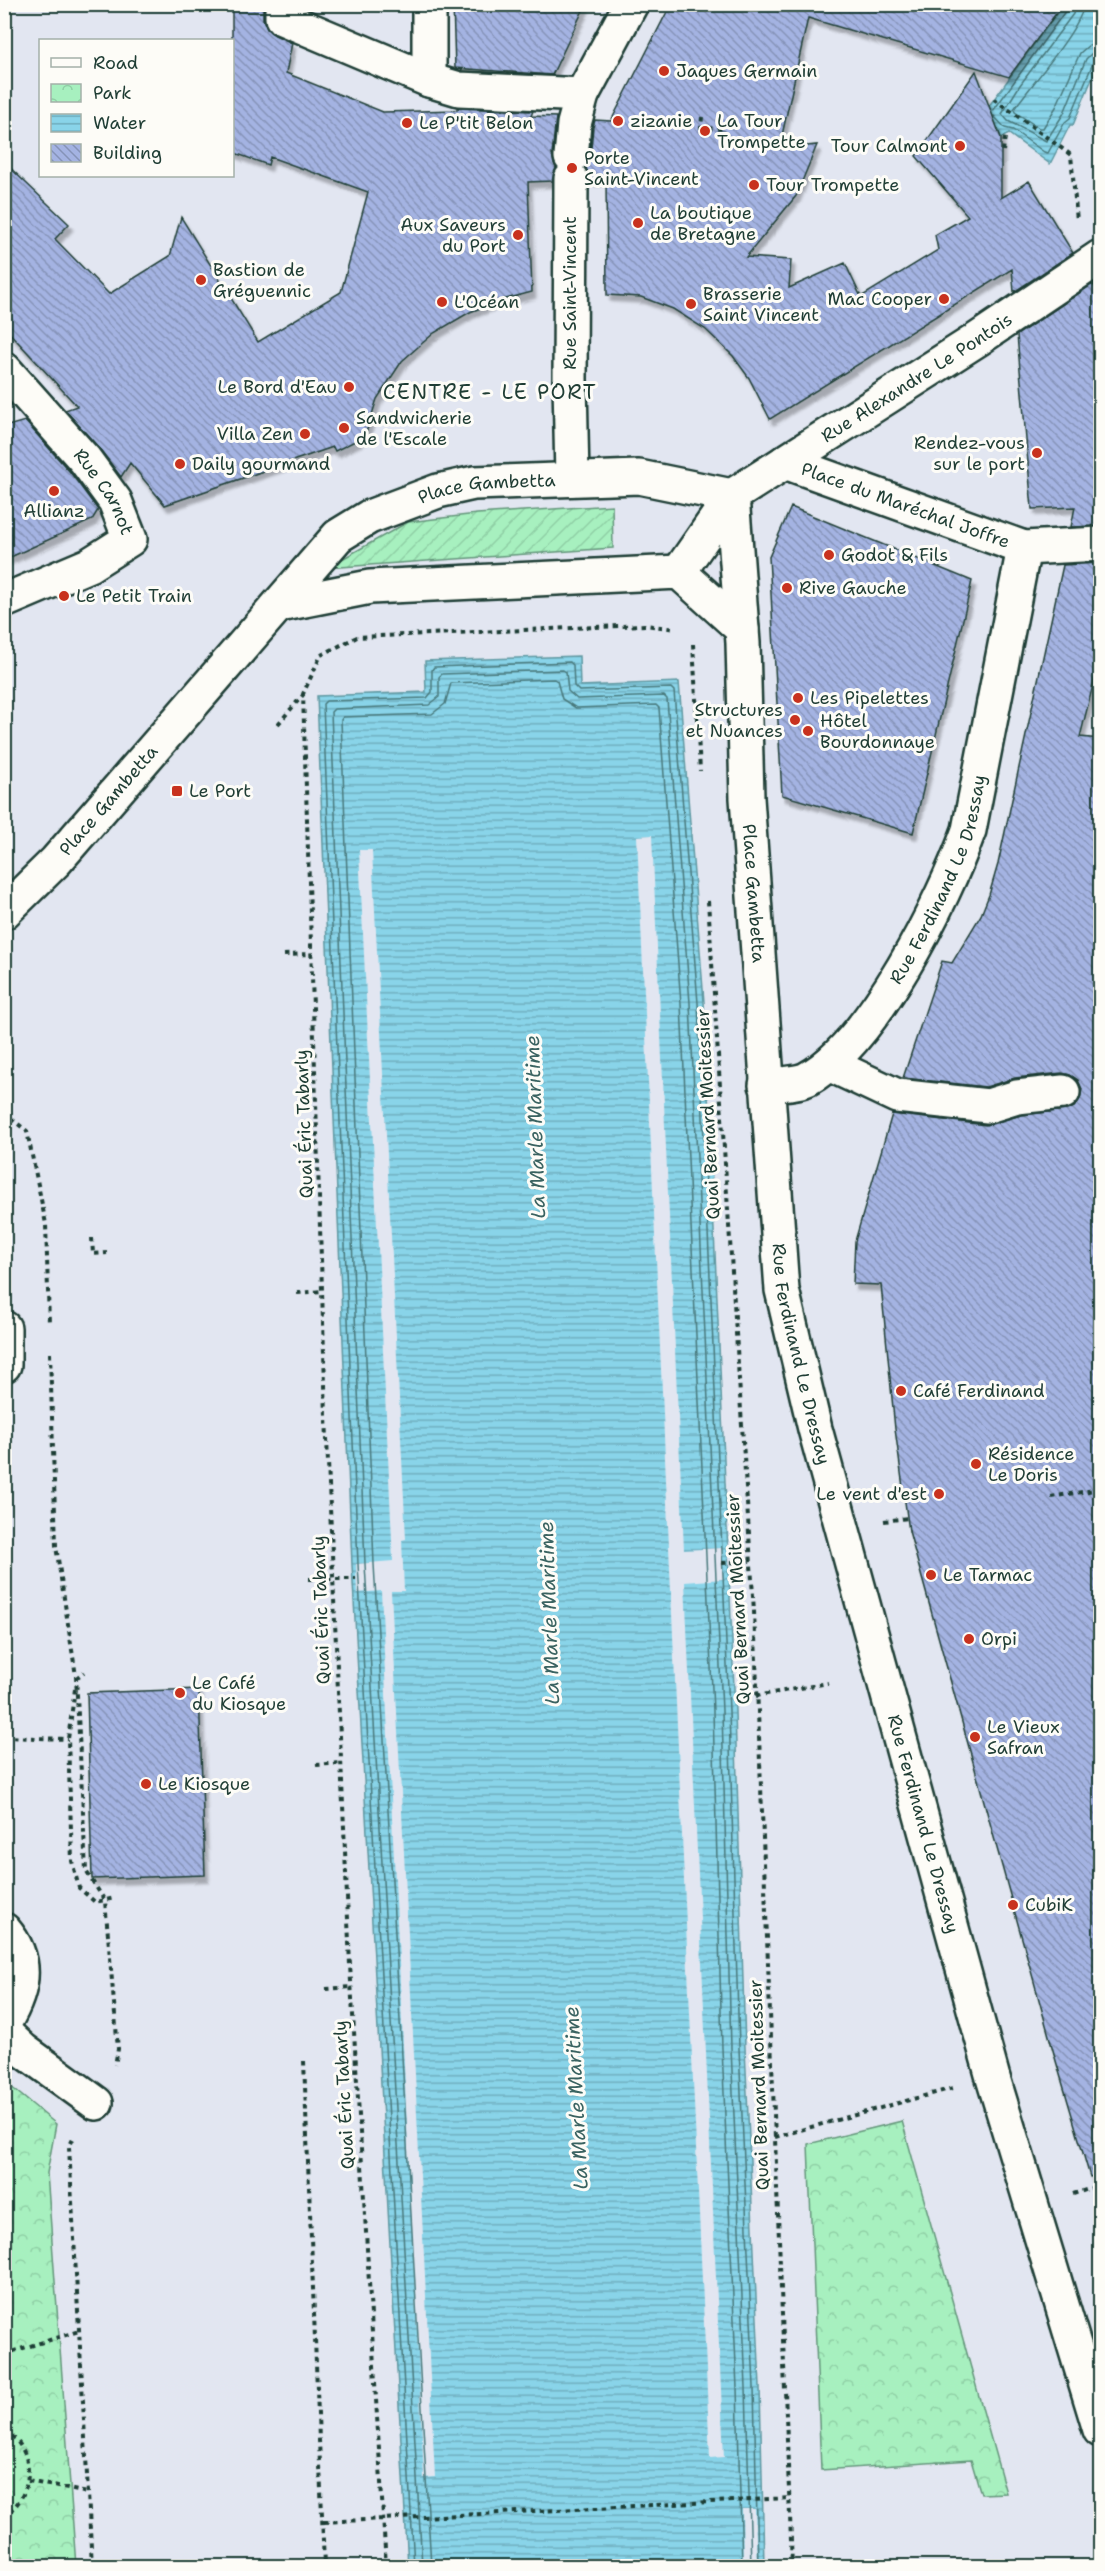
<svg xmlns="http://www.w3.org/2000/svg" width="1105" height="2571" font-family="'Shantell Sans',sans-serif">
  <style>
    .park { fill: url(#park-crowns); stroke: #63967a; stroke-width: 1.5 }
    .garden { fill: url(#garden-furrows); stroke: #63967a; stroke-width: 1.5 }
    .water { fill: url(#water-rules); stroke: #5f98a1; stroke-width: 1.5 }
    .pier { fill: #e2e6f1 }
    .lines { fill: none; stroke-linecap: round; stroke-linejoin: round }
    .shore { stroke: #49797c; stroke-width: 1.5 }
    .building { fill: url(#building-back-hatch); stroke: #1f3d34; stroke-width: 1.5; filter: url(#shadow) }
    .minor-casing { stroke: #1f3d34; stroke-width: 38 }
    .major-casing { stroke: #1f3d34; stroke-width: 38 }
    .path { stroke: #1f3d34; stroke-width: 4; stroke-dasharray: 4.5 4.5; stroke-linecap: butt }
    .minor { stroke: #fdfcf7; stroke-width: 33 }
    .major { stroke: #fdfcf7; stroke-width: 33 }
    .poi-dot { fill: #c8321e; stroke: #fdfcf7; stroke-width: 2 }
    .labels { text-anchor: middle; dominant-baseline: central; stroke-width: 6; stroke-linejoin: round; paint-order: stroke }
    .poi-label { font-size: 18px; fill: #1f3d34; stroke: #fdfcf7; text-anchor: start }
    .street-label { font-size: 18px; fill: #1f3d34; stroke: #fdfcf7 }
    .water-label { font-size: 20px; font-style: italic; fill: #3a6361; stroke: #fdfcf7 }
    .quarter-label { font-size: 21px; letter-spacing: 1.5px; fill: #1f3d34; stroke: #fdfcf7 }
  </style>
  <defs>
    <pattern id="park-crowns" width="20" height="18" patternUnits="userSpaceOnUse" patternTransform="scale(1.5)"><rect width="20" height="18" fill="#a7f0bf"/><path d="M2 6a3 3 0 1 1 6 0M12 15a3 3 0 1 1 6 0" fill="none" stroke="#8fcfa5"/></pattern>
    <pattern id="garden-furrows" width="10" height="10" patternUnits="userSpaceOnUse" patternTransform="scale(1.5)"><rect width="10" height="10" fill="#a7f0bf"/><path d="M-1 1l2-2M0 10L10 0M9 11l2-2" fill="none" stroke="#8fcfa5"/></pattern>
    <pattern id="water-rules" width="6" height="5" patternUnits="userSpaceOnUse" patternTransform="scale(1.5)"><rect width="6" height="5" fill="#89d4e9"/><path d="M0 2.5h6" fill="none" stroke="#6fadbe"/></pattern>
    <pattern id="building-back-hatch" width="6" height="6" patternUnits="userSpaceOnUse" patternTransform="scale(1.5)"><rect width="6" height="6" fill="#a4b3e2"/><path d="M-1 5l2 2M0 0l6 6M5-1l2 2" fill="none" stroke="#8593b8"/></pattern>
    <filter id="shadow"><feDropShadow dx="3.5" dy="6" stdDeviation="1.5" flood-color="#0004"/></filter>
  </defs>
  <rect width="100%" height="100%" fill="#e2e6f1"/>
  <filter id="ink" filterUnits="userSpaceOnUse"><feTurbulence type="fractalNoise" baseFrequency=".0167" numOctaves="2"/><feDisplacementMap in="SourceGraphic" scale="12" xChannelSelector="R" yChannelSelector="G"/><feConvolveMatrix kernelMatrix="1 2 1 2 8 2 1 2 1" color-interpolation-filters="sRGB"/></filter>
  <g filter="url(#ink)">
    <!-- park -->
    <path class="park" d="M4,2081l52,43 -9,49 29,393h-71z
      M902,2121l104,372 -25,1 -10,-34 -150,10 -13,-326z"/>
    <!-- garden -->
    <path class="garden" d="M612,505l1,43 -287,20 82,-46 69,-8z"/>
    <!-- water -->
    <path class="water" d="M1063,5h37v54l-27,66h-3l-20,39 -41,-30 -8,4 -3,-9 -15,-15z
      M579,656l1,30 99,-4 25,320 31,709 10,337 15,339 4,179h-356l-56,-1001 -35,-869 109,-4 -1,-31z"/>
    <!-- pier -->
    <path class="pier" d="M652,835l32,715 38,-2v15l1,16 -38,3 39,875 -14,1 -73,-1622z
      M359,850h13l34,689 -4,1 2,51h-13l44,886 -11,1 -43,-887 -24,2 -1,-29 37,-3z
      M742,2509h13l2,57h-14z"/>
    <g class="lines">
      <!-- shore -->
      <path class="shore" d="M1075,4l-2,10 -53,71 -18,29 6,7 38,20 18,-28 22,-54 6,-6 8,-1
        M1084,4c-1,21 -55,84 -70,105l1,3 24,16h4l13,-21 24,-54 9,-8 11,-2
        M993,111l73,-101 1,-6
        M994,116l11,12 8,2 31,22 4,1 17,-31 5,-4 23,-55 7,-3
        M414,2566l-56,-1002 -35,-860 3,-3 101,-3 5,-6v-22l2,-3 136,-5 3,3 1,21 5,5 92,-3 3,3 24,312 31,708 10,337 15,339 4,179
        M422,2566l-57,-1002 -34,-852 3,-3 95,-4 10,-8v-20l3,-3 121,-4 3,2 2,19 9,8 87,-3 3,3 23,304 32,708 9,337 15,339 5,179
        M431,2566l-57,-1002 -33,-844 2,-3 89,-3 13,-10 6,-21 103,-4 3,2 5,18 14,9 80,-3 3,3 22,296 32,707 9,337 15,340 5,178"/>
    </g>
    <!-- building -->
    <path class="building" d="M232,4h31v15l4,10 8,6 17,8 -6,30 97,39 74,-2v-2l76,3 -2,5 25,1 -4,38 4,13 -4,13 -24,1 4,110 -30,8 -32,12 -36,21 -32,28 -25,38 -12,37 -30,15 -2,-4 -168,58 -35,-42 -9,14 -22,-29 -34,-38 12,-4 -73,-79v-165l65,62 -14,15 54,55 61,-38 11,-39 77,125 83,-50 27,-100 -98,-35 -2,8 -36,-13z
      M453,4h133l-34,71 -97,-7z
      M671,4h392l-54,73 -201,-59 -29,131 38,-4 -21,51 -50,61 45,3 -2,28 56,-25 16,34 77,-47 -3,-15 33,-19 -52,-60 60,-85 25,67v60l28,-17 44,72 -59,39 -2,-23 -242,150 -21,-41 -16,-22 -28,-27 -32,-20 -32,-12 -34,-2 -1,-116 -16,1 -4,-12 4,-9 3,-32 2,-7 16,1z
      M1093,284l8,13v229l-30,1 4,-20 -43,2 -15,-174z
      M25,421l45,51 28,38 -6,10 -88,40v-133z
      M791,507l181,74 -59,252 -131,-38 -13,-238z
      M1101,563v90l-21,84 21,2v1436l-11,2 -34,-116 -147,-530 -14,-102 -14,-144 -28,-1 2,-43 37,-127 94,11 35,-10 45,-5 8,-3 6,-8 2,-10 -4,-9 -8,-5 -8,-2 -47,5 -29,9 -83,-9 39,-117 10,2 29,-48 8,-20 9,-31 65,-299z
      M199,1689l6,186 -113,4 -5,-186z"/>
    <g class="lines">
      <!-- minor casing -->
      <g class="minor-casing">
        <g id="minor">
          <path d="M282,4v14l147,62 30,9 123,6"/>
          <path d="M429,4v76"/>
          <path d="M571,157l3,-33 8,-29 49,-91"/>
          <path d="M571,179l-1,202 2,98"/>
          <path id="s1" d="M4,369l81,91 30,41 15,38 -41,26 -85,36"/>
          <path id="s2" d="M785,462l239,86 76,-4"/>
          <path d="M829,1064l68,32 91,10 29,-9 46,-5"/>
          <path id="s3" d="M766,1085c12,-1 30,-1 41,-6 66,-36 137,-179 162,-249l55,-282"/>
          <path d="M4,1328v37"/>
          <path d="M4,2032l19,18 73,53"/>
        </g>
      </g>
      <!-- major casing -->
      <g class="major-casing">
        <g id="major">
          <path id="s4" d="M732,496l11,147 4,155 35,492 33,139 178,649 107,352"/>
          <path id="s5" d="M679,572l53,-76 246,-157 122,-82"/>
          <path d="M279,605l91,-18 309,-15 63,57"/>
          <path id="s6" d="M4,912l52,-51 282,-325 31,-19 69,-26 36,-8 165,-6 93,19"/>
          <path d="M4,1930c26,30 20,61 0,93"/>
        </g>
      </g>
      <!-- path -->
      <path class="path" d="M994,99l77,56 6,66
        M702,117l-1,11 23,1 -1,4
        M1003,151l2,-14
        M693,644l7,127
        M278,724l25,-29
        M708,901l46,710 38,955
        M284,955l27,-1
        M4,1113l23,18 19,93 3,100
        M92,1238l1,16 14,-1
        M297,1293l26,-2
        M50,1353l6,193 20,130 10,195 19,30 13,148 -3,16
        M1051,1497l49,-8
        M884,1521l24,-3
        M722,1563l28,-2
        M309,1579h47
        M76,1678l8,-6
        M75,1689l-7,50 4,122 7,27 16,14 20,-4
        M756,1696l72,-13
        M4,1737l64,2
        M316,1765l25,-2
        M326,1989l25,-2
        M304,2061l20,505
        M775,2137l178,-49
        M73,2139l-4,8 23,419
        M1073,2194l19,-6
        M4,2354l75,-23
        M4,2431c33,17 31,66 0,84
        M28,2481l60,12
        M324,2522l466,-24
        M386,2566l-36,-601 -24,-549 -23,-722 18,-39 36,-18 288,-12 31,4"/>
      <!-- minor -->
      <use href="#minor" class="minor"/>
      <!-- major -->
      <use href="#major" class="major"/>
    </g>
  </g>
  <!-- markers -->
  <g class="poi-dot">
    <circle cx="664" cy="71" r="6"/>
    <circle cx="618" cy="121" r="6"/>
    <circle cx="407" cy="123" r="6"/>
    <circle cx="705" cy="131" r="6"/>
    <circle cx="960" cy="146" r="6"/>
    <circle cx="572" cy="168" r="6"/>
    <circle cx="754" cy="185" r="6"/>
    <circle cx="638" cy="223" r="6"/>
    <circle cx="518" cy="235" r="6"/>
    <circle cx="201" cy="280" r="6"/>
    <circle cx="944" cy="299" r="6"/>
    <circle cx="442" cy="302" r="6"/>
    <circle cx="691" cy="304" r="6"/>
    <circle cx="349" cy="387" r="6"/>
    <circle cx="344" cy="428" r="6"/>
    <circle cx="305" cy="434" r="6"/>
    <circle cx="1037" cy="453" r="6"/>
    <circle cx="180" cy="464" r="6"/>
    <circle cx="54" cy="491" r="6"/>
    <circle cx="829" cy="555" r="6"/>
    <circle cx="787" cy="588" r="6"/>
    <circle cx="64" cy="596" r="6"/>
    <circle cx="798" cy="698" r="6"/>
    <circle cx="795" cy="720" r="6"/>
    <circle cx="808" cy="731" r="6"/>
    <rect x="171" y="785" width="12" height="12" rx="3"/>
    <circle cx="901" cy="1391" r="6"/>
    <circle cx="976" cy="1464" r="6"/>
    <circle cx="939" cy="1494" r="6"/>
    <circle cx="931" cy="1575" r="6"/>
    <circle cx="969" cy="1639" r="6"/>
    <circle cx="180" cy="1693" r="6"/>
    <circle cx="975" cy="1737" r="6"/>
    <circle cx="146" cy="1784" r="6"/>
    <circle cx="1013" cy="1905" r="6"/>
  </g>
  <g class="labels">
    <!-- poi labels -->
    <g class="poi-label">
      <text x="676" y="71">Jaques Germain</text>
      <text x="630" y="121">zizanie</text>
      <text x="717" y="121">La Tour<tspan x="717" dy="21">Trompette</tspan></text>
      <text x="419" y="123">Le P'tit Belon</text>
      <text x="948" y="146" text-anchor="end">Tour Calmont</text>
      <text x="584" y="158">Porte<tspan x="584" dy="21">Saint-Vincent</tspan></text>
      <text x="766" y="185">Tour Trompette</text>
      <text x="650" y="213">La boutique<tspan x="650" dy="21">de Bretagne</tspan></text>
      <text x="506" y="225" text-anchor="end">Aux Saveurs<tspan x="506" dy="21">du Port</tspan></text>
      <text x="213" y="270">Bastion de<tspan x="213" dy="21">Gréguennic</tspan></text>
      <text x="703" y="294">Brasserie<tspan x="703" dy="21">Saint Vincent</tspan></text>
      <text x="932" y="299" text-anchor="end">Mac Cooper</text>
      <text x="454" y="302">L'Océan</text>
      <text x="337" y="387" text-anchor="end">Le Bord d'Eau</text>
      <text x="356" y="418">Sandwicherie<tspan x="356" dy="21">de l'Escale</tspan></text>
      <text x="293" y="434" text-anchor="end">Villa Zen</text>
      <text x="1025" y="443" text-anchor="end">Rendez-vous<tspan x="1025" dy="21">sur le port</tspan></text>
      <text x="192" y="464">Daily gourmand</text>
      <text x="54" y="511" text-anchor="middle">Allianz</text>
      <text x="841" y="555">Godot &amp; Fils</text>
      <text x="799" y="588">Rive Gauche</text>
      <text x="76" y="596">Le Petit Train</text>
      <text x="810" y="698">Les Pipelettes</text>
      <text x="783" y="710" text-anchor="end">Structures<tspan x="783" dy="21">et Nuances</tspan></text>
      <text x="820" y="721">Hôtel<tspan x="820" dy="21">Bourdonnaye</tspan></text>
      <text x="189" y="791">Le Port</text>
      <text x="913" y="1391">Café Ferdinand</text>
      <text x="988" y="1454">Résidence<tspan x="988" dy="21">Le Doris</tspan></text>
      <text x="927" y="1494" text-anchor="end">Le vent d'est</text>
      <text x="943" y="1575">Le Tarmac</text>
      <text x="981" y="1639">Orpi</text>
      <text x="192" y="1683">Le Café<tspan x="192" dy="21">du Kiosque</tspan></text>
      <text x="987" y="1727">Le Vieux<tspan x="987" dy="21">Safran</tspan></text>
      <text x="158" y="1784">Le Kiosque</text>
      <text x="1025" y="1905">CubiK</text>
    </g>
    <!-- street labels -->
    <g class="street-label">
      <text transform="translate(570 293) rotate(-90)">Rue Saint-Vincent</text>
      <text stroke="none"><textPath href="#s5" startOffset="312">Rue Alexandre Le Pontois</textPath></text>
      <text stroke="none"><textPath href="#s6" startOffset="662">Place Gambetta</textPath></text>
      <text stroke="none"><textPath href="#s1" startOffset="159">Rue Carnot</textPath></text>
      <text stroke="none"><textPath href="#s2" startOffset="128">Place du Maréchal Joffre</textPath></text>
      <text stroke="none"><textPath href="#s6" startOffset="153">Place Gambetta</textPath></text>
      <text stroke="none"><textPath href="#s3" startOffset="286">Rue Ferdinand Le Dressay</textPath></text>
      <text stroke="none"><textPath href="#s4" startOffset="398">Place Gambetta</textPath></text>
      <text transform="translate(708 1114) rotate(-93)">Quai Bernard Moitessier</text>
      <text transform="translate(304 1124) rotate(-92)">Quai Éric Tabarly</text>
      <text stroke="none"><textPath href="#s4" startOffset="862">Rue Ferdinand Le Dressay</textPath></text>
      <text transform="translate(738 1599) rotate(-93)">Quai Bernard Moitessier</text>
      <text transform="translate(321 1610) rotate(-92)">Quai Éric Tabarly</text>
      <text stroke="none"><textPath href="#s4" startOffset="1348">Rue Ferdinand Le Dressay</textPath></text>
      <text transform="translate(759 2085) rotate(-92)">Quai Bernard Moitessier</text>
      <text transform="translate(344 2095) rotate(-93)">Quai Éric Tabarly</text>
    </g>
    <!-- water labels -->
    <g class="water-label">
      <text transform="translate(535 1127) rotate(-92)">La Marle Maritime</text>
      <text transform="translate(549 1613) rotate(-92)">La Marle Maritime</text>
      <text transform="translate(576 2098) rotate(-93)">La Marle Maritime</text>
    </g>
    <!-- quarter labels -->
    <g class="quarter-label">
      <text x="490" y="392">CENTRE - LE PORT</text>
    </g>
  </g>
  <!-- margin -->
  <rect width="1105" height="2571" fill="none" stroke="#fdfcf7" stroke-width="24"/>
  <rect x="12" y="12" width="1081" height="2547" fill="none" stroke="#1f3d34" stroke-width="2" filter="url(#ink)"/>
  <!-- legend -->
  <rect x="39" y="39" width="195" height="138" fill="#fdfcf7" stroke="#a4b0a9" stroke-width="1.5"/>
  <rect x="51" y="58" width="30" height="9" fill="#fdfcf7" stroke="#a4b0a9" stroke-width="1.5"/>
  <text x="93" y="69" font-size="18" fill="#1f3d34">Road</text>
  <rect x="51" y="84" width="30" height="18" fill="url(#park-crowns)" stroke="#a4b0a9" stroke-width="1.5"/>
  <text x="93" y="99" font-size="18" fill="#1f3d34">Park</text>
  <rect x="51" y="114" width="30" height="18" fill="url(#water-rules)" stroke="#a4b0a9" stroke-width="1.5"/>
  <text x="93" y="129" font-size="18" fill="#1f3d34">Water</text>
  <rect x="51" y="144" width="30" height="18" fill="url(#building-back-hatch)" stroke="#a4b0a9" stroke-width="1.5"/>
  <text x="93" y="159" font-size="18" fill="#1f3d34">Building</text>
</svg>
